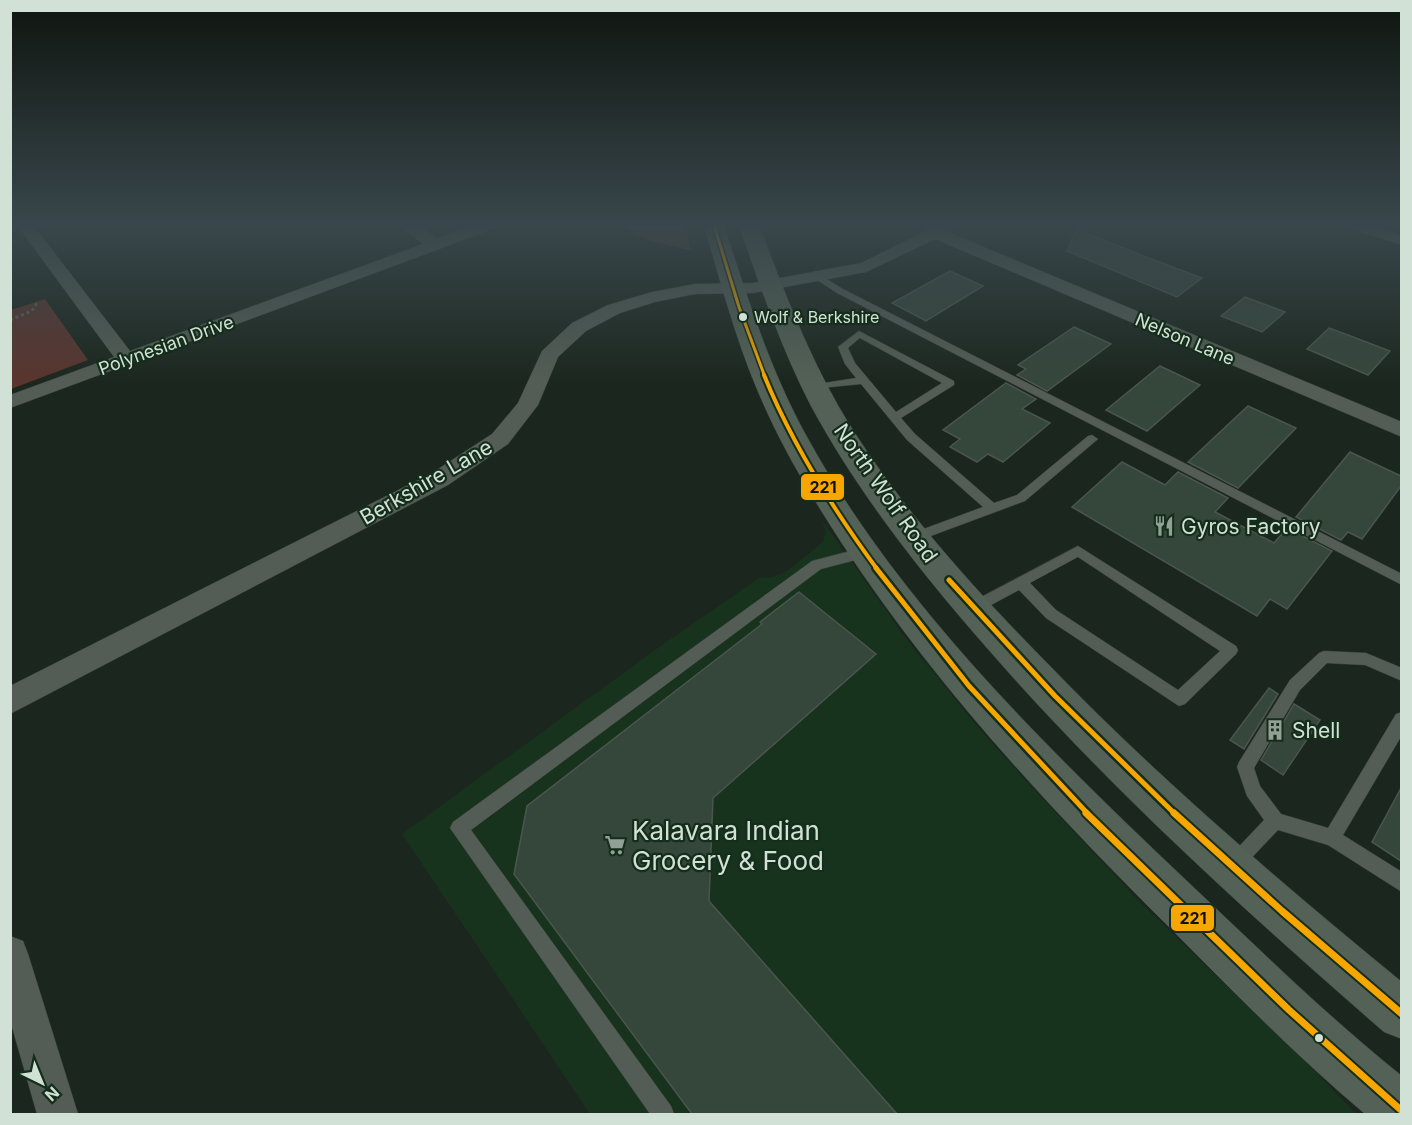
<svg xmlns="http://www.w3.org/2000/svg" width="1412" height="1125" font-family="Inter,sans-serif">
  <style>
    .built { fill: #17331e }
    .green { fill: #59352e }
    .building { fill: #35463b; stroke: #4b554d; stroke-width: 1.5 }
    .lines { fill: none; stroke-linecap: round; stroke-linejoin: round }
    .service-casing { stroke: #374139; stroke-width: 1 }
    .minor-casing { stroke: #374139; stroke-width: 1 }
    .secondary-casing { stroke: #374139; stroke-width: 1 }
    .path { stroke: #58625a; stroke-width: 3; stroke-dasharray: 3 3; stroke-linecap: butt }
    .service { fill: #535d55; fill-rule: evenodd }
    .minor { fill: #535d55; fill-rule: evenodd }
    .secondary { fill: #536156; fill-rule: evenodd }
    .bus-1-far3-casing { stroke: #152d1b; stroke-width: 6 }
    .bus-1-far2-casing { stroke: #152d1b; stroke-width: 8 }
    .bus-1-far1-casing { stroke: #152d1b; stroke-width: 10 }
    .bus-1-casing { stroke: #152d1b; stroke-width: 11 }
    .bus-1-far3 { stroke: #f7a600; stroke-width: 3 }
    .bus-1-far2 { stroke: #f7a600; stroke-width: 4 }
    .bus-1-far1 { stroke: #f7a600; stroke-width: 5 }
    .bus-1 { stroke: #f7a600; stroke-width: 7 }
    .bus-dot { fill: #d2e1d5; stroke: #152d1b; stroke-width: 2 }
    .labels { text-anchor: middle; dominant-baseline: central; stroke-width: 4.5; stroke-linejoin: round; paint-order: stroke }
    .far-bus-label { font-size: 16px; fill: #d2e1d5; stroke: #152d1b; text-anchor: start }
    .far-street-label { font-size: 18px; fill: #d2e1d5; stroke: #152d1b }
    .street-label { font-size: 21px; fill: #d2e1d5; stroke: #152d1b }
    .poi-label { font-size: 21px; fill: #d2e1d5; stroke: #152d1b; text-anchor: start }
    .near-poi-label { font-size: 26px; fill: #d2e1d5; stroke: #152d1b; text-anchor: start }
    .line-badge { stroke: #152d1b; stroke-width: 2 }
    .pale-badge-label { font-size: 16px; text-anchor: middle; font-weight: bold; fill: #111 }
  </style>
  <rect width="100%" height="100%" fill="#1b271e"/>
  <!-- built -->
  <path class="built" d="M821,519l86,121 70,86 52,58 112,119 171,165 44,46h-766l-188,-280 253,-184 104,-72 14,-1 14,-6 36,-29 3,-11z"/>
  <!-- green -->
  <path class="green" d="M619,225h66l6,25 -41,-9z
    M45,299l43,61 -77,29v-79z"/>
  <!-- building -->
  <path class="building" d="M1076,229l70,28 56,21 -25,19 -110,-46z
    M950,271l33,15 -57,35 -34,-18z
    M1245,297l40,15 -23,20 -41,-16z
    M1074,327l37,17 -64,47 -30,-16 9,-6 -8,-4z
    M1329,328l19,7 42,16 -22,24 -61,-26z
    M1160,366l40,19 -53,46 -41,-21z
    M1006,383l30,16 -14,10 28,14 -47,39 -15,-8 -11,8 -27,-15 10,-8 -17,-9z
    M1248,406l48,22 -58,60 -50,-26z
    M1350,452l51,24v10l-39,53 -14,-7 -7,8 -45,-23z
    M1122,462l43,23 13,-13 50,26 -13,14 59,31 13,-15 45,23 -45,58 -17,-10 -13,17 -185,-109z
    M799,592l77,62 -163,144 -4,103 188,213h-205l-178,-240 13,-68 235,-182 -2,-2z
    M1269,688l9,6 -34,55 -14,-9z
    M1294,704l26,16 -37,55 -22,-15z
    M1401,788v73l-29,-19z"/>
  <g class="lines">
    <!-- service casing -->
    <g class="service-casing">
      <path id="service" d="M817,273l26,16 559,285v11l-565,-292 -23,-15v-4z
        M859,331l95,50v4l-53,33 14,16 79,69 23,-8 71,-59 4,-1 6,4 -73,62 -105,39h-10l-2,-3 2,-3 73,-27 -76,-67 -46,-56 -50,5v-4l45,-7 -11,-14 -7,-17zM860,338l82,45 -46,29 -41,-49 -7,-15z
        M1078,546l158,100 2,4 -2,4 -51,50 -6,2 -133,-88 -27,-28 -41,22h-10l-2,-4 2,-4zM1078,557l142,94 -42,39 -122,-80 -26,-27z
        M866,547l7,5 -2,4 -50,13 -350,261 200,276 3,8h-24l-200,-286 3,-6 359,-261z
        M1324,651l42,2 36,15v13l-37,-16 -38,-2 -27,27 -46,78 6,18 21,28 47,14 68,-114 6,-2v23l-59,100 59,37v20l-74,-47 -50,-15 -37,39 -6,3 -6,-3 -3,-6 3,-6 35,-37 -17,-24 -10,-29 2,-5 51,-82 29,-27z"/>
    </g>
    <!-- minor casing -->
    <g class="minor-casing">
      <path id="minor" d="M17,225h16l97,126 293,-107 -24,-19h19l19,13 37,-13h23l-2,3 -53,20 -432,160v-13l104,-38z
        M938,225h20l-10,7 454,190v15l-467,-198 -69,33 -113,21 -58,1 -40,8 -35,11 -34,18 -28,26 -20,48 -30,39 -60,41 -438,229v-28l422,-213 60,-39 26,-31 24,-52 30,-28 36,-18 44,-13 43,-8 58,-1 108,-20z
        M1347,225h24l31,10v10l-53,-17z
        M10,936l13,5 5,13 50,160h-41l-27,-94z"/>
    </g>
    <!-- secondary casing -->
    <g class="secondary-casing">
      <path id="secondary" d="M704,225h20c23,72 46,145 83,212 93,169 242,313 381,445 70,66 139,134 214,194v38h-37c-69,-58 -132,-123 -196,-187 -119,-118 -234,-242 -326,-382 -28,-43 -55,-87 -76,-133 -28,-60 -45,-124 -63,-187z
        M739,225h20c26,69 53,140 92,202 55,87 125,164 197,237 110,114 231,217 354,318v57l-18,-7c-139,-121 -276,-245 -397,-384 -65,-74 -129,-155 -176,-242 -30,-58 -51,-120 -72,-181z"/>
    </g>
    <!-- path -->
    <path class="path" d="M10,320l22,-9 6,-10"/>
    <!-- service -->
    <use href="#service" class="service"/>
    <!-- minor -->
    <use href="#minor" class="minor"/>
    <!-- secondary -->
    <use href="#secondary" class="secondary"/>
    <!-- bus-1-far3 casing -->
    <g class="bus-1-far3-casing">
      <path id="bus-1-far3" d="M714,225l25,82 26,70"/>
    </g>
    <!-- bus-1-far2 casing -->
    <g class="bus-1-far2-casing">
      <path id="bus-1-far2" d="M764,375c28,69 69,134 113,194"/>
    </g>
    <!-- bus-1-far1 casing -->
    <g class="bus-1-far1-casing">
      <path id="bus-1-far1" d="M876,568l93,118 119,128
        M949,580l106,116 120,118"/>
    </g>
    <!-- bus-1 casing -->
    <g class="bus-1-casing">
      <path id="bus-1" d="M1086,813l203,197 113,101
        M1174,813l108,98 120,103"/>
    </g>
    <!-- bus-1-far3 -->
    <use href="#bus-1-far3" class="bus-1-far3"/>
    <!-- bus-1-far2 -->
    <use href="#bus-1-far2" class="bus-1-far2"/>
    <!-- bus-1-far1 -->
    <use href="#bus-1-far1" class="bus-1-far1"/>
    <!-- bus-1 -->
    <use href="#bus-1" class="bus-1"/>
  </g>
  <!-- sky -->
  <linearGradient id="sky" x2="0" y2="1"><stop stop-color="#0f1510"/><stop offset="0.59" stop-color="#39474c"/><stop offset="1" stop-color="#39474c" stop-opacity="0"/></linearGradient>
  <rect width="1412" height="382" fill="url(#sky)"/>
  <!-- icons -->
  <defs>
    <g id="restaurant-bare" transform="scale(1.62)"><path d="M-5-6h1v4h1v-4h1v4h1v-4h1v5L-1.5 .5V6h-2V.5L-5-1ZM5-6V6H3V1.5H1.5Q1.5-4 5-6Z" fill="#92a095" stroke="#152d1b" stroke-width="2.5" paint-order="stroke"/></g>
    <g id="building-bare" transform="scale(1.62)"><path d="M-4-6H4V6H1V3H-1V6H-4ZM-2.5-4.3h1.7v1.8h-1.7ZM.8-4.3h1.7v1.8H.8ZM-2.5-1h1.7V.8h-1.7ZM.8-1h1.7V.8H.8Z" fill="#92a095" stroke="#152d1b" stroke-width="2.5" paint-order="stroke"/></g>
    <g id="supermarket-bare" transform="scale(1.62)"><path d="M-6-5.5h2.5l.6 2H6L4.5 2H-2.5L-4.4-4H-6ZM-1.5 3.2a1.3 1.3 0 1 0 .1 0ZM3 3.2a1.3 1.3 0 1 0 .1 0Z" fill="#92a095" stroke="#152d1b" stroke-width="2.5" paint-order="stroke"/></g>
  </defs>
  <g fill-rule="evenodd">
    <use href="#restaurant-bare" x="1164" y="526"/>
    <use href="#building-bare" x="1275" y="730"/>
    <use href="#supermarket-bare" x="615" y="845"/>
  </g>
  <!-- markers -->
  <g class="bus-dot">
    <circle cx="743" cy="317" r="5"/>
    <circle cx="1319" cy="1038" r="5"/>
  </g>
  <g class="labels">
    <!-- far-bus labels -->
    <g class="far-bus-label">
      <text x="754" y="317">Wolf &amp; Berkshire</text>
    </g>
    <!-- far-street labels -->
    <g class="far-street-label">
      <text transform="translate(1185 339) rotate(23)">Nelson Lane</text>
      <text transform="translate(166 345) rotate(-20)">Polynesian Drive</text>
    </g>
    <!-- street labels -->
    <g class="street-label">
      <text transform="translate(426 482) rotate(-30)">Berkshire Lane</text>
      <text transform="translate(886 493) rotate(55)">North Wolf Road</text>
    </g>
    <!-- poi labels -->
    <g class="poi-label">
      <text x="1181" y="526">Gyros Factory</text>
      <text x="1292" y="730">Shell</text>
    </g>
    <!-- near-poi labels -->
    <g class="near-poi-label">
      <text x="632" y="830">Kalavara Indian<tspan x="632" dy="30">Grocery &amp; Food</tspan></text>
    </g>
  </g>
  <g class="line-badge">
    <rect x="800" y="473" width="45" height="28" rx="6" fill="#f7a600"/>
    <rect x="1170" y="904" width="45" height="28" rx="6" fill="#f7a600"/>
  </g>
  <g class="pale-badge-label">
    <text x="823" y="493">221</text>
    <text x="1193" y="924">221</text>
  </g>
  <!-- border -->
  <rect width="1412" height="1125" fill="none" stroke="#d2e1d5" stroke-width="24"/>
  <!-- north arrow -->
  <g transform="translate(42 1083) rotate(137)" stroke="#152d1b" stroke-width="4.5" paint-order="stroke">
  <path d="M0-4.5L10 22L0 15L-10 22Z" fill="#d2e1d5"/>
  <text y="-9" font-size="16" font-weight="bold" text-anchor="middle" fill="#d2e1d5">N</text>
  </g>
</svg>
